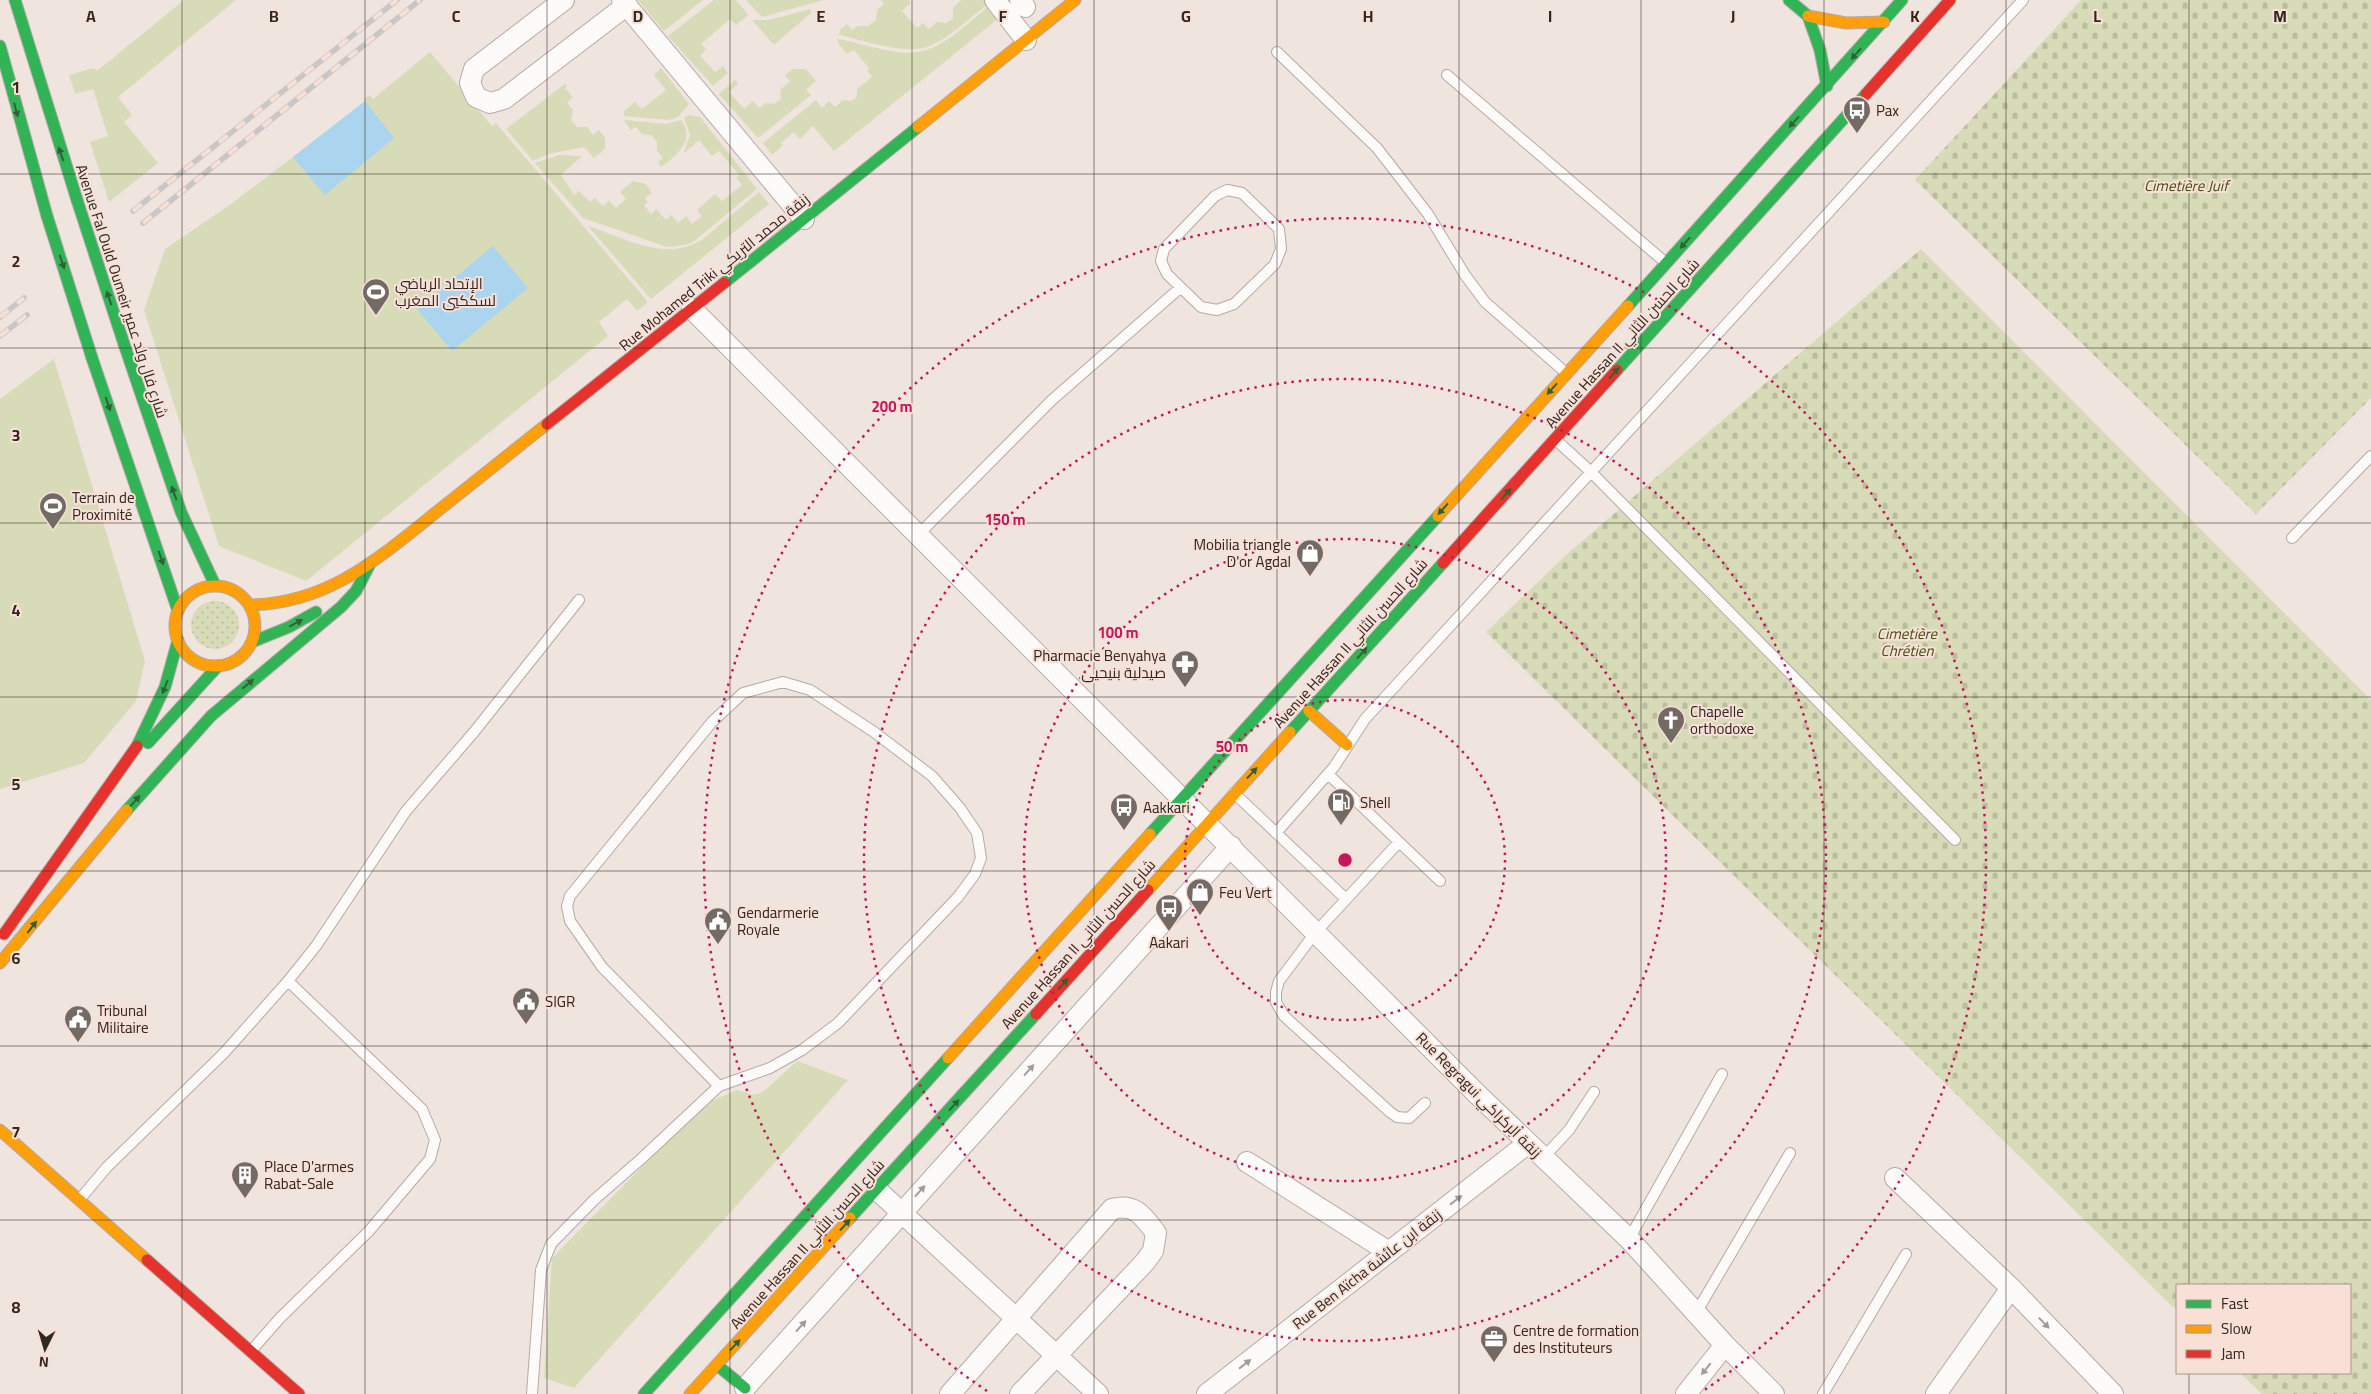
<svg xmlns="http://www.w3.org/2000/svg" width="2371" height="1394" font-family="Georgia,Cairo,serif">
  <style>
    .grass { fill: url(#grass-dots) }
    .cemetery { fill: url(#cemetery-stones) }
    .green { fill: #d8dbb7 }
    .water { fill: #abd4ef }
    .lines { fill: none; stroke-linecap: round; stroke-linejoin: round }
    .lane-casing { stroke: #b4aaa6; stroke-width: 12 }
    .street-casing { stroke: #b4aaa6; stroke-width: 22 }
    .fast-casing { stroke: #b4aaa6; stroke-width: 13 }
    .slow-casing { stroke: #b4aaa6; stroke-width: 13 }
    .jam-casing { stroke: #b4aaa6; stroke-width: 13 }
    .lane { stroke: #fdfbfa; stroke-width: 10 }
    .street { stroke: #fdfbfa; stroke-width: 20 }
    .fast { stroke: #30b455; stroke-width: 11 }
    .slow { stroke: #ff9f0a; stroke-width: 11 }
    .jam { stroke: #e5322d; stroke-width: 11 }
    .rail-casing { stroke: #cac6c6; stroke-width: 5.5 }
    .rail { stroke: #f8e0d7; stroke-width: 4; stroke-dasharray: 11; stroke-linecap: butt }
    .fast-bridge-casing { stroke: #b4aaa6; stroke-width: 13; stroke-linecap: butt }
    .fast-bridge { stroke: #30b455; stroke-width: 11 }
    .oneway { fill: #316038 }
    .oneway2 { fill: #a19c9a }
    .grid { fill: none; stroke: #312824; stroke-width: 1; stroke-opacity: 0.55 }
    .ring { fill: none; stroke: #c2185b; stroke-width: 2.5; stroke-dasharray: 2.5 5 }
    .labels { text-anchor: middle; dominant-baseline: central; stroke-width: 4; stroke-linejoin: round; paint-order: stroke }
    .poi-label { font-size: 15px; fill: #312824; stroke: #f8e0d7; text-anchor: start }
    .park-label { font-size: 15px; font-style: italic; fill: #485318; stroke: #f8e0d7 }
    .street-label { font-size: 15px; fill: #312824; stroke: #f8e0d7 }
    .grid-label { font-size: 16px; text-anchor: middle; font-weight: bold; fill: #312824; stroke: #f8e0d7; stroke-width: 4; stroke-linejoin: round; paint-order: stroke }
    .centre { fill: #c2185b; stroke: #f8e0d7; stroke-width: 2.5 }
    .ring-label { font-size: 15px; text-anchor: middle; font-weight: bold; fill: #c2185b; stroke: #f8e0d7; stroke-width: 4; stroke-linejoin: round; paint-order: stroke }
  </style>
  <defs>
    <pattern id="grass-dots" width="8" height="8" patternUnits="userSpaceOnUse" patternTransform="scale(1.25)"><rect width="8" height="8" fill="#d8dbb7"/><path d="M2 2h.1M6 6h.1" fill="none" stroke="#babc9d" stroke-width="1.8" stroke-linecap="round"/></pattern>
    <pattern id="cemetery-stones" width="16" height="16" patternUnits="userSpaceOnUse" patternTransform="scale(1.25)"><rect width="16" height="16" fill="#d8dbb7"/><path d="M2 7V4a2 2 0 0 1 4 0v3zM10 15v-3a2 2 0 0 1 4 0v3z" fill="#babc9d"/></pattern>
  </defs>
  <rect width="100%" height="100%" fill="#f0e4df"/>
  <!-- grass -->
  <path class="grass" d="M191 625a24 24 0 1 1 48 0a24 24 0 1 1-48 0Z"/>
  <!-- cemetery -->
  <path class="cemetery" d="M2081,0h290v398l-115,116 -341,-334z
    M1921,249l450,451v694h-109l-22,-21h110v-88h-173v26l-691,-679 79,-76z"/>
  <!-- green -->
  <path class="green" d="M184,0h52l-118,97 14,18 -8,7 34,41 -49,39 -19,-60 18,-6 -15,-47 -18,5 -6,-19 25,-7 3,3z
    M638,0h65l-39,31z
    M714,0h22l12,15 -12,10 -6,-6 -29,25 5,5 -6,7 15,16 8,-6 5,7 -15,13 -45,-50z
    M746,0h78l-62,17z
    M881,0h28l2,3 -9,8 15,17 6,-5 6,6 8,-7 9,1 7,-5v-10l8,-8h23l4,4c-19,14 -39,35 -61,43 -24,8 -63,-7 -88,-12l1,-5 7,-6 5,6 6,-4h10l8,-6 1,-10 7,-6z
    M989,6l10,12 -165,133 -21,-25 -13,13 -6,-7 -13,11 2,2 -11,10 -9,-12 53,-43 6,8 7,-7 6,6 8,-7 8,1 6,-4v-8l15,-12 -5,-7 2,-2 -15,-18 -7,4 -9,-11v-4c23,4 58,17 80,13 26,-4 51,-30 71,-46z
    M811,9v4l-37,32 -22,-25h17z
    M430,52l62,74 4,-3 152,179 -11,9 -10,-12 -28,23 9,14 -302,245 -87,-35 -75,-236 21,-61 66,-45 134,-102 -1,-3 6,-4 3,4z
    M661,68l28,36 -11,13 -9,3 -45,-4v-5l11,-9 7,7 24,-19 -12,-15z
    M793,69h13l10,12 -10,9 5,5 -53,43 -39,-44 16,-14 3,4 -9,8 15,17 9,-8 6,7 7,-5 8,1 7,-5 -1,-9 10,-9 -5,-6z
    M566,83v6l7,8 -6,6 6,7 -2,10 6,7h10l6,8 6,-5 6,8v11l-11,9 -10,-11 -35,7 -16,7 -27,-32z
    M689,115l11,2 57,72 -64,53 -8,3 -18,2 -84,-29 -48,-55 24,-8 23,1 -21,19 13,20 5,-4 11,11 5,-4 8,8 6,-6 7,8 10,-9 -6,-7 13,-11 13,3 6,9 -7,5 3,4 -4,3 7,9 5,-5 10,11 5,-5 7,8 8,-7 6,8 10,-8 -5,-6 18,-16 7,7 20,-16 -6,-7 3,-3 -20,-24 -7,5 -13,-16 -16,14 7,-19 -6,-17z
    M624,120l42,4 15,-4c15,20 -5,36 -20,47l-3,-5 5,-4 -6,-7v-9l-6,-7 -9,-1 -6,-7 -5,3z
    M759,192l10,12 -118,95 -63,-73c37,12 79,37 115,13z
    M54,359l91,302 -9,40 -52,62 -84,26v-390z
    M797,1061l51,19 -274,308 -30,-10 8,-120 142,-144 15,-12 28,-12 17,5 9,-3z"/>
  <!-- water -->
  <path class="water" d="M365,101l29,37 -69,57 -32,-38z
    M493,246l35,42 -76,63 -35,-42z"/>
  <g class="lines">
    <!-- lane casing -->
    <g class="lane-casing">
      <path id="lane" d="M1277,52l100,96 51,66 37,61 20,27 80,70
        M1447,75l219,188
        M1227,190l15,3 37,36 2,20 -6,15 -41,40 -17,6 -16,-3 -34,-33 -6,-13 3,-12 51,-53z
        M1556,440l35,32 364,368
        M919,534l133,-134 128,-112
        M2292,538l79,-82
        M1328,774l112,107
        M1234,793l112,106
        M1276,833l58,-66 31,-48 658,-719
        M1399,842l-84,91 -36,48 -3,11v10l8,14 106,96 7,5 12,1 16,-15
        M1543,1158l26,-28 25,-38
        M80,1199l27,-32 117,-114 64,-72 28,-35 90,-135 68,-79 105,-132
        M1629,1239l93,-165
        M1696,1313l94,-160
        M251,1351l29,-33 89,-87 61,-72 5,-19 -13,-31 -134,-128
        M532,1394l9,-124 10,-26 43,-44 47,-41 78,-73 -117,-119 -32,-46 -3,-15 3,-10 142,-174 31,-29 40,-11 27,8 64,42 58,44 28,32 17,25 4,25 -6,16 -17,23 -120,126 -36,27 -32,18 -51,18
        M1823,1394l83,-140"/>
    </g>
    <!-- street casing -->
    <g class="street-casing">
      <path id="street" d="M564,0l-90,69 -4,14 6,14 14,6 14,-4 123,-94
        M622,0l182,219
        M995,0l31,40
        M1020,0l5,7
        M692,309l785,785 152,145 96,106 49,49
        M1247,1162l142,90
        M1895,1178l116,110 102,106
        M877,1190l221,204
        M745,1388l486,-542
        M950,1394l162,-185c23,-6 31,7 44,24l-3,18 -8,11 -125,132
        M1207,1394l320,-250
        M1686,1394l39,-49
        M1936,1394l75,-106"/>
    </g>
    <!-- fast casing -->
    <g class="fast-casing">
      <path id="fast" d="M15,0l62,200
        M1789,0l19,16 12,34 7,36
        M0,46l47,170
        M724,283l194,-156
        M1628,306l274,-306
        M124,344l57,168 34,73
        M92,358l86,253
        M1617,370l249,-276
        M252,642l37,-15 27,-15
        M1290,732l153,-169
        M148,743l70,-77
        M137,746l28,-59 13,-47
        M127,810l84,-94 130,-109 15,-16 13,-25
        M1150,834l288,-318
        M850,1218l186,-204
        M717,1365l28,23
        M644,1394l304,-336"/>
    </g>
    <!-- slow casing -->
    <g class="slow-casing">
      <path id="slow" d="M1808,16l38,7 38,-1
        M918,127l157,-127
        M1438,516l190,-210
        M175 626a40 40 0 1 1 80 0a40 40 0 1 1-80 0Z
        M249,605c80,-1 131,-48 190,-95 36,-29 72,-57 108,-86
        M1309,711l38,34
        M1148,890l142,-158
        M0,963l127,-153
        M948,1058l202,-224
        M0,1130l147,130
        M690,1394l160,-176"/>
    </g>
    <!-- jam casing -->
    <g class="jam-casing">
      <path id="jam" d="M1866,94l84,-94
        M547,424l177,-141
        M1443,563l174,-193
        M4,934l133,-188
        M1036,1014l112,-124
        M147,1260l152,134"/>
    </g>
    <!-- lane -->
    <use href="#lane" class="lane"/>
    <!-- street -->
    <use href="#street" class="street"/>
    <!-- fast -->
    <use href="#fast" class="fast"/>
    <!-- slow -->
    <use href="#slow" class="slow"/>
    <!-- jam -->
    <use href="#jam" class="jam"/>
    <!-- rail casing -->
    <g class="rail-casing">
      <path id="rail" d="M133,211l264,-211
        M143,223l277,-223
        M0,317l24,-19
        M0,336l27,-21"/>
    </g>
    <!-- rail -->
    <use href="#rail" class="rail"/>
    <!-- fast-bridge casing -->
    <g class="fast-bridge-casing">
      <path id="fast-bridge" d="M77,200l47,144
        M47,216l45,142"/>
    </g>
    <!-- fast-bridge -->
    <use href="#fast-bridge" class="fast-bridge"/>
  </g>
  <!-- one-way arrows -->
  <defs><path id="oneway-solid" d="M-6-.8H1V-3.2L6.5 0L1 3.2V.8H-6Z" transform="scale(1.25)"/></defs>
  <g class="oneway">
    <use href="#oneway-solid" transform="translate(1856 54) rotate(132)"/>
    <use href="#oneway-solid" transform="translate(16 110) rotate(75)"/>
    <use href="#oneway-solid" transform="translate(1794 122) rotate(132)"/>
    <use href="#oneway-solid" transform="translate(61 154) rotate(-109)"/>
    <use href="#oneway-solid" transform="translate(1685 243) rotate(132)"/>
    <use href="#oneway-solid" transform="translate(62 262) rotate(72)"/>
    <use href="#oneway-solid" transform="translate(109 298) rotate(-108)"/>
    <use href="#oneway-solid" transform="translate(1614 373) rotate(-48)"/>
    <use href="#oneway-solid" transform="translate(1552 389) rotate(132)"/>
    <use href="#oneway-solid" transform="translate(108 404) rotate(71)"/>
    <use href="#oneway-solid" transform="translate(174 493) rotate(-110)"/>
    <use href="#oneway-solid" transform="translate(1506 494) rotate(-48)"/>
    <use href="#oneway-solid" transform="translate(1443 509) rotate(132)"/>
    <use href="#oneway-solid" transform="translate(161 558) rotate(71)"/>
    <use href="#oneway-solid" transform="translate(296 623) rotate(-28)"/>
    <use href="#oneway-solid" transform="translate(1362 653) rotate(-48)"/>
    <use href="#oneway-solid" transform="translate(248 684) rotate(-40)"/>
    <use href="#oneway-solid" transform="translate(165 687) rotate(111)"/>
    <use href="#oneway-solid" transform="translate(1252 773) rotate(-47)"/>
    <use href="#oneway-solid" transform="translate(135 801) rotate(-49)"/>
    <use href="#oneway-solid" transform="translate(32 927) rotate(-52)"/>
    <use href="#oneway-solid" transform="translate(1063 984) rotate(-48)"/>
    <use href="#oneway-solid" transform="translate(954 1105) rotate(-48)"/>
    <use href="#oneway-solid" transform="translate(845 1225) rotate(-47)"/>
    <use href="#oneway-solid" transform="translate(735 1345) rotate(-47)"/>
  </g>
  <g class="oneway2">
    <use href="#oneway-solid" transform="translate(1029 1070) rotate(-48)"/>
    <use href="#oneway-solid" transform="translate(920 1191) rotate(-48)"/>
    <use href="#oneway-solid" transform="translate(1456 1200) rotate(-38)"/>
    <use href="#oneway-solid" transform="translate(2044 1323) rotate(46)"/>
    <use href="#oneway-solid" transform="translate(801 1326) rotate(-48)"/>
    <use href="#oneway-solid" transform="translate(1245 1364) rotate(-38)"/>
    <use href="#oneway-solid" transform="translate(1706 1369) rotate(129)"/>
  </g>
  <!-- grid -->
  <path class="grid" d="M182,0v1394M365,0v1394M547,0v1394M730,0v1394M912,0v1394M1094,0v1394M1277,0v1394M1459,0v1394M1641,0v1394M1824,0v1394M2006,0v1394M2189,0v1285M0,174h2371M0,348h2371M0,523h2371M0,697h2371M0,871h2371M0,1046h2371M0,1220h2371M2189,1373v21"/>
  <!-- distance rings -->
  <g class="ring">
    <circle cx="1345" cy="860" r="160"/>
    <circle cx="1345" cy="860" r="321"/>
    <circle cx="1345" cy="860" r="481"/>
    <path d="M987 1391A641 641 0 1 1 1703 1391"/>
  </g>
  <!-- icons -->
  <defs>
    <g id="bus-pin" transform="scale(1.4375)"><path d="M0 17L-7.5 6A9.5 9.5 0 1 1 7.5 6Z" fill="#746a65" stroke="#f8e0d7"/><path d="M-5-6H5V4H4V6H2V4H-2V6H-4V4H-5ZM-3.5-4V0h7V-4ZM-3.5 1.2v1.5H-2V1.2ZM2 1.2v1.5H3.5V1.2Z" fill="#fff"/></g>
    <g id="stadium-pin" transform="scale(1.4375)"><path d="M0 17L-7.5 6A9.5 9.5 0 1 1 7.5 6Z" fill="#746a65" stroke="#f8e0d7"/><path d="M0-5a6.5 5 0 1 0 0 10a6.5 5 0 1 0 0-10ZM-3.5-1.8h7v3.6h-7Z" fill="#fff"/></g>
    <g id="shop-pin" transform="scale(1.4375)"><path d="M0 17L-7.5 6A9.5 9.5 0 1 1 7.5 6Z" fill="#746a65" stroke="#f8e0d7"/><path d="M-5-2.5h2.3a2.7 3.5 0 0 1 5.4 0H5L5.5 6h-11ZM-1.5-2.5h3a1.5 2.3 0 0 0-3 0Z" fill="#fff"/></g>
    <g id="pharmacy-pin" transform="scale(1.4375)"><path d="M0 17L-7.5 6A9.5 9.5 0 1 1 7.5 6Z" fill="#746a65" stroke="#f8e0d7"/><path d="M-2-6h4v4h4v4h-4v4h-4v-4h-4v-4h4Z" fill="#fff"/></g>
    <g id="church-pin" transform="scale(1.4375)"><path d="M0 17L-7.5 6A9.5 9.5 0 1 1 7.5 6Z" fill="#746a65" stroke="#f8e0d7"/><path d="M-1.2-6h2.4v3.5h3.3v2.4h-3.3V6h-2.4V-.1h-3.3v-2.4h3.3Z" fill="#fff"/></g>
    <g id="fuel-pin" transform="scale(1.4375)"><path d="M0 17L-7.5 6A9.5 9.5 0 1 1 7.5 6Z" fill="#746a65" stroke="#f8e0d7"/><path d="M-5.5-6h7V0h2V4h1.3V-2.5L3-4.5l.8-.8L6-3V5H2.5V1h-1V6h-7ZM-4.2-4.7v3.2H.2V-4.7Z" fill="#fff"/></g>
    <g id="civic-pin" transform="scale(1.4375)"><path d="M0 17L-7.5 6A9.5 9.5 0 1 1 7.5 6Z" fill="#746a65" stroke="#f8e0d7"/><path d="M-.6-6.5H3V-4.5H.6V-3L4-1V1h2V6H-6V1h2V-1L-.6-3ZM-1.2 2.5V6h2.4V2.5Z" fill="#fff"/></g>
    <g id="building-pin" transform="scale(1.4375)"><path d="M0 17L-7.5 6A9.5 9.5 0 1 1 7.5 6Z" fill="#746a65" stroke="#f8e0d7"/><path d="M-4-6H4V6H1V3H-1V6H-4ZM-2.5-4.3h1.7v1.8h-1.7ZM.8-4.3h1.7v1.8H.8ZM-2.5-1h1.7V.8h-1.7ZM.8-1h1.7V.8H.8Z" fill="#fff"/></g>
    <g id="office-pin" transform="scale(1.4375)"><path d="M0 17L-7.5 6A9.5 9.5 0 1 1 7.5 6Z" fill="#746a65" stroke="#f8e0d7"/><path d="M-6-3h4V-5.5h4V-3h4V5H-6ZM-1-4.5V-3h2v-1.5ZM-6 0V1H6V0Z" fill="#fff"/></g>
  </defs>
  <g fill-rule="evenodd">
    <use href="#bus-pin" x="1857" y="110"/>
    <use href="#stadium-pin" x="376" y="292"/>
    <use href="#stadium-pin" x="53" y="506"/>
    <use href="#shop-pin" x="1310" y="553"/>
    <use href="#pharmacy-pin" x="1185" y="664"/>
    <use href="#church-pin" x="1671" y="720"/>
    <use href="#fuel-pin" x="1341" y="802"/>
    <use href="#bus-pin" x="1124" y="807"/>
    <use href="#shop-pin" x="1200" y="892"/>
    <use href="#bus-pin" x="1169" y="908"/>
    <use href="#civic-pin" x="718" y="921"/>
    <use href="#civic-pin" x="526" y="1001"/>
    <use href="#civic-pin" x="78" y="1019"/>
    <use href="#building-pin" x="245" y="1175"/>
    <use href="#office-pin" x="1494" y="1339"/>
  </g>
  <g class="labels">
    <!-- poi labels -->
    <g class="poi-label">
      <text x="1876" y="110">Pax</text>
      <text x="395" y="283">الإتحاد الرياضي<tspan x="395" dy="17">لسككيي المغرب</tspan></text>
      <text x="72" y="497">Terrain de<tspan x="72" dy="17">Proximité</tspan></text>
      <text x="1291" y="544" text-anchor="end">Mobilia triangle<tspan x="1291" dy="17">D'or Agdal</tspan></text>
      <text x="1166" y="655" text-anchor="end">Pharmacie Benyahya<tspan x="1166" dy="17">صيدلية بنيحيى</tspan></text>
      <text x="1690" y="711">Chapelle<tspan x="1690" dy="17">orthodoxe</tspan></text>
      <text x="1360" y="802">Shell</text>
      <text x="1143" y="807">Aakkari</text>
      <text x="1219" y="892">Feu Vert</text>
      <text x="737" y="912">Gendarmerie<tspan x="737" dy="17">Royale</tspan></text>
      <text x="1169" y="942" text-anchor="middle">Aakari</text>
      <text x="545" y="1001">SIGR</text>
      <text x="97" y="1010">Tribunal<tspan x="97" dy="17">Militaire</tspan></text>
      <text x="264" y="1166">Place D'armes<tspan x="264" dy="17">Rabat-Sale</tspan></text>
      <text x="1513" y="1330">Centre de formation<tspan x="1513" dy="17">des Instituteurs</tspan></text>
    </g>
    <!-- park labels -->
    <g class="park-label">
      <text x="2186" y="185">Cimetière Juif</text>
      <text x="1907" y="633">Cimetière<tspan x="1907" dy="17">Chrétien</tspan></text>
    </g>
    <!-- street labels -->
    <g class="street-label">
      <text transform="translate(714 272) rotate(-39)">Rue Mohamed Triki زنقة محمد التريكي</text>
      <text transform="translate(122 291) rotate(72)">Avenue Fal Ould Oumeir شارع فال ولد عمير</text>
      <text transform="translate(1622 343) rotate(-48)">Avenue Hassan II شارع الحسن الثاني</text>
      <text transform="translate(1350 643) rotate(-48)">Avenue Hassan II شارع الحسن الثاني</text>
      <text transform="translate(1078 944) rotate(-48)">Avenue Hassan II شارع الحسن الثاني</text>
      <text transform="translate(1479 1095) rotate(45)">Rue Regragui زنقة الركراكي</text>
      <text transform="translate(807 1244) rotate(-48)">Avenue Hassan II شارع الحسن الثاني</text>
      <text transform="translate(1367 1269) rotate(-38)">Rue Ben Aïcha زنقة ابن عائشة</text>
    </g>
  </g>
  <g class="grid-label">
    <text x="91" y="22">A</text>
    <text x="274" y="22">B</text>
    <text x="456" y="22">C</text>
    <text x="638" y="22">D</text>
    <text x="821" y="22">E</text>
    <text x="1003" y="22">F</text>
    <text x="1186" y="22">G</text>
    <text x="1368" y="22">H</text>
    <text x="1550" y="22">I</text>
    <text x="1733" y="22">J</text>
    <text x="1915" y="22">K</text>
    <text x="2097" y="22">L</text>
    <text x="2280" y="22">M</text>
    <text x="16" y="93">1</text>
    <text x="16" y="267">2</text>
    <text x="16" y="441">3</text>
    <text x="16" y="616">4</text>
    <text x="16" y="790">5</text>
    <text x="16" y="964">6</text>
    <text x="16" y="1138">7</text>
    <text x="16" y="1313">8</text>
  </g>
  <circle cx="1345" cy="860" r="8" class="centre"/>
  <g class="ring-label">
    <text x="892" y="412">200 m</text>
    <text x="1005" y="525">150 m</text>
    <text x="1118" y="638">100 m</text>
    <text x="1232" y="752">50 m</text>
  </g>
  <!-- legend -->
  <rect x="2176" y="1284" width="175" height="90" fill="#f8e0d7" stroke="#a8968f"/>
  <rect x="2186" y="1300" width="25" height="8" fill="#30b455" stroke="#a8968f"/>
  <text x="2221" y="1309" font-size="15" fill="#312824">Fast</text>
  <rect x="2186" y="1325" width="25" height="8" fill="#ff9f0a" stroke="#a8968f"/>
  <text x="2221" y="1334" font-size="15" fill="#312824">Slow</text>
  <rect x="2186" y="1350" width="25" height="8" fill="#e5322d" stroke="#a8968f"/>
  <text x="2221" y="1359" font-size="15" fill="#312824">Jam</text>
  <!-- north arrow -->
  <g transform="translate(45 1349) rotate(185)" stroke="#f8e0d7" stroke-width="4" paint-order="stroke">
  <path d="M0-4L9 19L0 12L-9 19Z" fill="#312824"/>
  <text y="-8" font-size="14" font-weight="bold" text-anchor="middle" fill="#312824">N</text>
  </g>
</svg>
